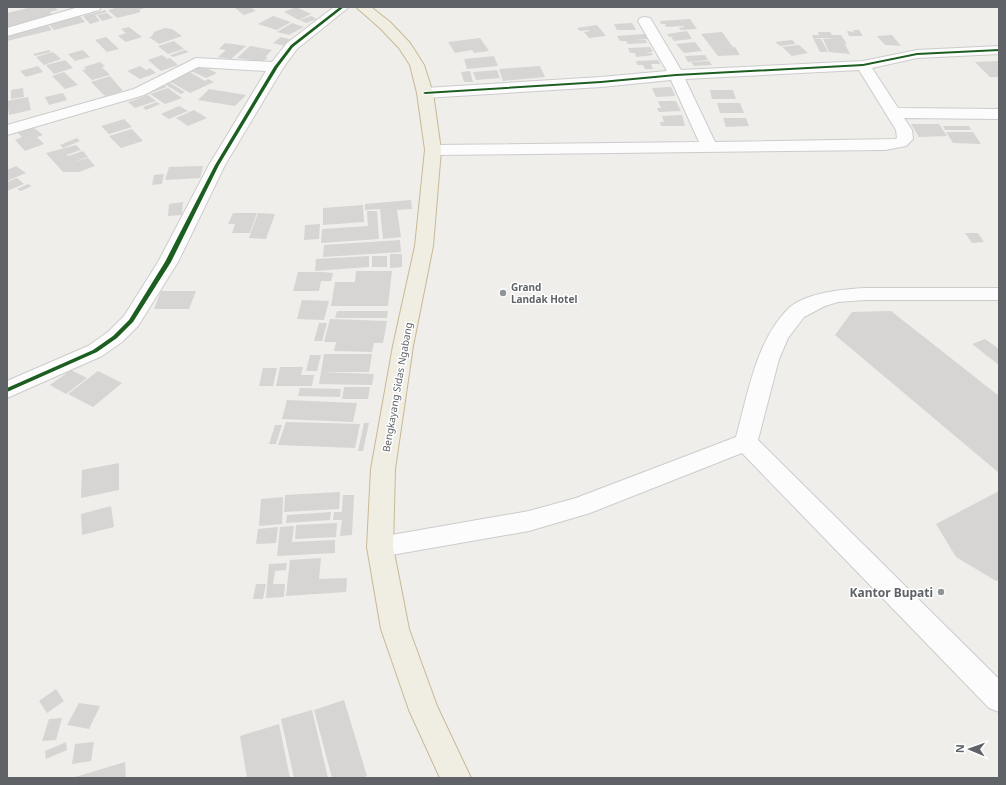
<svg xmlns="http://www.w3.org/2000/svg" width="1006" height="785" font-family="'Noto Sans',sans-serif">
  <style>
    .building { fill: #d6d5d3 }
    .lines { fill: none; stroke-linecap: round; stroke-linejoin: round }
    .minor-casing { stroke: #cbcccc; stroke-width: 2 }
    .highway-casing { stroke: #c8b996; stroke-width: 2 }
    .minor { fill: #fdfcfc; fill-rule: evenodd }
    .highway { fill: #f0ede3; fill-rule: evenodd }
    .cycleway-casing { stroke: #fff; stroke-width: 2 }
    .cycleway { fill: #1b5e20; fill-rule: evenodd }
    .poi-dot { fill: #919496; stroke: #fff; stroke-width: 1.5 }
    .labels { text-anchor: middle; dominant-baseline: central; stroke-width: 3; stroke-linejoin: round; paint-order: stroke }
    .poi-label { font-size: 10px; font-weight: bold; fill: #5f6368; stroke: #fff; text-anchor: start }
    .street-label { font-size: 10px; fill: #5f6368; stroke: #fff }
    .near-poi-label { font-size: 12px; font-weight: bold; fill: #5f6368; stroke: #fff; text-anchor: end }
  </style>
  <rect width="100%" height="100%" fill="#efeeea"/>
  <!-- building -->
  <path class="building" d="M32,7h22l4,3 -8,2 2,3 22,-8 4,4 -71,20v-18z
    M119,7h28l-8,3 2,2 -24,6 -9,-8z
    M238,7h12l6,4 -12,4 -9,-7z
    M296,7l15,7 -12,6 -15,-8z
    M105,10l2,2 -12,3 5,6 -10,3 -7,-8z
    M107,13l6,5 -11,3 -5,-6z
    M80,16l5,6 -31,8 -5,-6z
    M273,16l18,6 -14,8 -19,-6z
    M311,16l6,3 -11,4 -6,-3z
    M690,19l7,10 -17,1 -1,-2 5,-1v-1l-18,1 -1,-3h12h-16l-1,-3z
    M292,23l12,4 -15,8 -12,-3z
    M632,23l2,3 -6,1 6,-1 2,4h-19l-3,-6z
    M48,25l4,5 -45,11v-6z
    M597,25l9,11 -17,2 -5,-6 6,-1 -1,-1 -9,1 -3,-3z
    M129,27l13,10 -16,5 -8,-6 8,-3 -5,-4z
    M165,28l7,1 10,7 -23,8 -10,-7 3,-1 2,-4z
    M853,30h6l4,6h-14l-2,-5 7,1z
    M687,31l5,8 -18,2 -3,-4 5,-1 -7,1 -2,-3z
    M722,32l11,15 -8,1 10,-1 5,8 -22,1 -17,-22z
    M818,32h12l2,3h9l6,9h-2l5,10 -21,-2 -6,-13 13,-1h-23l-1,-3h7z
    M645,34l3,5 -12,1h10l1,3 -19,1 -2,-3h-6l-3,-5z
    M892,35l8,10 3,1 -18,-1 -8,-9z
    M106,37l13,12 -12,3 -12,-12z
    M281,37l12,3 -8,6 -12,-3z
    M480,38l9,13 -15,2 -2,-3 -17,3 -7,-11z
    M813,38l8,1 7,13h-8z
    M792,40l4,4 -16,2 -5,-4z
    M174,41l10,8 -16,5 -10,-8z
    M695,42l4,5 -6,1 6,-1 3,4 -18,2 -8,-9z
    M225,43l8,1 13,2 -15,13 -13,-2 8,-7 -7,-1z
    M799,45l9,8 -16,3 -10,-9z
    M250,46l22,4 -7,7h3l-5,5 -26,-4z
    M650,47l3,5h-9l8,1 1,2 -7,1 -10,1 -1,-4h-5l-2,-5z
    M49,50l2,2 -16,4 -2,-2z
    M83,50l7,7 -15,4 -7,-7z
    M185,50l4,2 -16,5 -3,-2z
    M53,52l8,7 -17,6 -8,-8z
    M162,55l5,4 3,-1 8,7 -17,6 -13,-11z
    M705,55l3,5 -20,2 -3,-6z
    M494,56l4,10 -31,3 -3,-10z
    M65,60l8,8 -19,6 -8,-9z
    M658,60l2,4h-9l2,5h-8l-2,-4h-6l-1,-4z
    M709,61l3,4 -18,1 -3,-4z
    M999,61v16h-9l-15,-15z
    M100,62l5,4 -3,1 8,8 -18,5 -10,-10 4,-1 -2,-2z
    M38,66l5,6 -17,5 -6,-6z
    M140,66l6,4 4,-2 6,5 -16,6 -13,-8z
    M202,66l15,7 -11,5 -15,-7z
    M540,66l5,11 -42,4 -4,-12z
    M497,70l3,8 -24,2 -3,-8z
    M470,71l3,11h-9l-3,-10z
    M64,72l14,13 -13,4 -13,-13z
    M190,72l15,9 3,-2 6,3 -24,11 -21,-12z
    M110,76l13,15 -18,5 -14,-14z
    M170,83l15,9 -4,2 -15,-9z
    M163,85l4,2 -17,6 -4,-2z
    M671,87l4,9 -19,1 -4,-9z
    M23,88l1,9 -13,2v-9z
    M168,88l14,10 -17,6 -15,-10z
    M209,89l37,6 -11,11 -37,-6z
    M710,90h23l3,9h-24z
    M63,93l4,7 -18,5 -4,-8z
    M148,95l8,6 -21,7 -7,-6z
    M28,97l3,13 -22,5 -2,-14z
    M658,101h18l5,10 -22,1 -2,-4h4z
    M157,102l3,2 -14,6 -3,-3z
    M717,103h23l4,10h-24z
    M179,106l9,5 -19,8 -8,-5z
    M194,110l13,8 -19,8 -12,-8z
    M682,115l3,11h-24l-1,-4h4l-2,-6z
    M723,118h23l3,8 -23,1z
    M124,119l8,8 -23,7 -8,-8z
    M911,124h28l8,12 -28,1z
    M943,126h26l2,4h-26z
    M33,127l10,8 -6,2 7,7 -19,7 -10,-11 7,-3 -5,-5z
    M132,129l11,12 -22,7 -12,-12z
    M946,132h27l8,12 -28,-1z
    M77,138l3,3 -17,7 -3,-3z
    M76,145l5,5 -15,5 2,1 15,-5 5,6 -15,5 15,-4 7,8 -16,6h-16l-17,-19z
    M16,166l10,7 -19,8v-11z
    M203,166l-3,12 -35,2 4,-13z
    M164,174l-2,10 -10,1 2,-10z
    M17,178l7,6 -17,7v-9z
    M28,184l4,2 -11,5 -4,-2z
    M411,200l1,9 -15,1 4,27 -18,2 -3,-30 -15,1v-6z
    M183,202l-1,13 -14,1 1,-12z
    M363,205l1,17 -41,3v-17z
    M367,211h10l2,28 -58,4 1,-14 46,-3z
    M233,213h24l-7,20h-18l3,-9h-7z
    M258,213l17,1 -9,25 -17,-1z
    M320,224l-1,15 -15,1 1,-15z
    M965,233h13l6,9 -12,1z
    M400,240l1,12 -78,5 1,-12z
    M390,254h12v13l-12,1z
    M369,256v11l-54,4 1,-12z
    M372,256h15v11h-15z
    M356,271h36l-4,35h-57l4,-24h20z
    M298,272h25l10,1 -2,8h-10l-2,10h-26z
    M161,291h35l-7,18h-35z
    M302,300l27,1 -5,19 -27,-1z
    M337,311h51l-1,7h-52z
    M891,311l108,85v77l-164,-138 17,-23z
    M330,319l57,2 -4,22h-9l-2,9 -38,-1 2,-9h-12z
    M319,323h8l-5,18h-8z
    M985,339l14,10v16l-27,-21z
    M324,354h48l-3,18h-48z
    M310,355h11l-4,16h-11z
    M280,367h23l-2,8h13l-2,11h-36z
    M263,368h14l-4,18h-14z
    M71,370l16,8 -21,16 -16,-9z
    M98,371l24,12 -29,24 -25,-13z
    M321,372l53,2 -2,11 -53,-1z
    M344,387h26l-2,12h-26z
    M300,388l41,1 -1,8 -42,-1z
    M287,400l70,3 -4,19 -71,-3z
    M286,422l74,2 -5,24 -77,-3z
    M364,423h5l-6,28h-5z
    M275,425h7l-6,19h-7z
    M119,463v27l-38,8 1,-28z
    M999,491v88l-3,2 -40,-24 -20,-33z
    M340,492l-1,17 -55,3 1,-17z
    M343,495h11l-2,40 -12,1 2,-16h-9l1,-8h8z
    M283,497l-1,27 -23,2 2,-27z
    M111,506l3,21 -32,8 -1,-21z
    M331,512l-1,8 -44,3 1,-8z
    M337,523l-1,14 -41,2 1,-14z
    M294,526l-2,16 43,-2v13l-58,3 3,-29z
    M278,527l-2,16 -20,1 2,-15z
    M321,558l-2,21 28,-1 -1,14 -60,4 4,-36z
    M287,563l-1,7 -11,1 -2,13h12l-1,13 -18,1 3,-34z
    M256,584h10l-3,15h-10z
    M56,689l8,12 -17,12 -8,-12z
    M344,700l23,76 -5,2h-30l-18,-68z
    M79,703l21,3 -11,23 -22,-4z
    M312,710l16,68h-34l-13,-59z
    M62,718l-6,22 -14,1 7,-22z
    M279,724l11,54h-43l-7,-42z
    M66,742l1,8 -21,9 -1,-8z
    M94,742l-3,19 -19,3 3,-20z
    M125,762l1,16h-54z"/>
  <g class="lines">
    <!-- minor casing -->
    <g class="minor-casing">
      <path id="minor" d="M79,7h22l-2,3 -92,26v-8z
        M334,7h15l-52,42 -14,19 -58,97 -47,97 -40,64 -16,16 -20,14 -95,42v-17l81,-35 20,-14 16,-16 34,-54 51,-97 57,-94 -68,-4 -54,28 -137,40v-10l127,-36 62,-31 76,4 15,-19z
        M645,17l5,1 2,3 29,49 182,-9 54,-11 82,-4v8l-82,4 -45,10 26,40 101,1v10l-95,-1 8,12 1,9 -7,7 -21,4 -452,5 -6,-1 -2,-4 2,-4 6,-1 266,-3 -28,-62 -70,7 -176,11 -5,-2 -3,-3 3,-3 5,-2 176,-11 66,-6 -29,-50 2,-3zM859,70l37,60 1,8 -2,1 -180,3 -30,-63z
        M865,288h134v12h-134l-27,2 -13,4 -21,11 -16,21 -9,21 -21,81 241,239v33l-10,-4 -247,-255 -152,60 -61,18 -149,26 -9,-3 -4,-7 4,-7 9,-3 149,-26 47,-13 160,-61c12,-43 20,-97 53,-129 16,-15 55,-19 76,-20z"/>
    </g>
    <!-- highway casing -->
    <g class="highway-casing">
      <path id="highway" d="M356,7h15l19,15 20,21 14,22 9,28 8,57 -8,96 -20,100 -18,123 -2,78 16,82 28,77 34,72h-31l-31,-68 -28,-81 -14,-82 4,-78 22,-123 22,-100 10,-96 -8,-57 -7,-28 -11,-17 -19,-20z"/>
    </g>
    <!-- minor -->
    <use href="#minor" class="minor"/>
    <!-- highway -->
    <use href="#highway" class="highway"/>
    <!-- cycleway casing -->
    <g class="cycleway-casing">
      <path id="cycleway" d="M340,7h4l-51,40 -15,20 -59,98 -48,97 -38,60 -16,16 -20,14 -90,40v-4l86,-38 20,-14 16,-16 36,-58 50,-97 59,-98 17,-22z
        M999,49v2l-82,4 -54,11 -187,10 -75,7 -176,11 -2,-1 2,-1 176,-11 75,-7 187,-10 54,-11z"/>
    </g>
    <!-- cycleway -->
    <use href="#cycleway" class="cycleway"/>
  </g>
  <!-- markers -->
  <g class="poi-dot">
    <circle cx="503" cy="293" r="4"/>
    <circle cx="941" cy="592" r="4"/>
  </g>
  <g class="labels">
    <!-- poi labels -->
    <g class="poi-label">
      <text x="511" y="287">Grand<tspan x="511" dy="12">Landak Hotel</tspan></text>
    </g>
    <!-- street labels -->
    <g class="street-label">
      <text transform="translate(397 387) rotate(-80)">Bengkayang Sidas Ngabang</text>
    </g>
    <!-- near-poi labels -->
    <g class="near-poi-label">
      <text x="933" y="592">Kantor Bupati</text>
    </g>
  </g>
  <!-- border -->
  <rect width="1006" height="785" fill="none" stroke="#5f6368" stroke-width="16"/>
  <!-- north arrow -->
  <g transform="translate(970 749) rotate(272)" stroke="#ffffff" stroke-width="3" paint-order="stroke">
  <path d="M0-3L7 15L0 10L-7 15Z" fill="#5f6368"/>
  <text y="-6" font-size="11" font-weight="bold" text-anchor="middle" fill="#5f6368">N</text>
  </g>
</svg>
